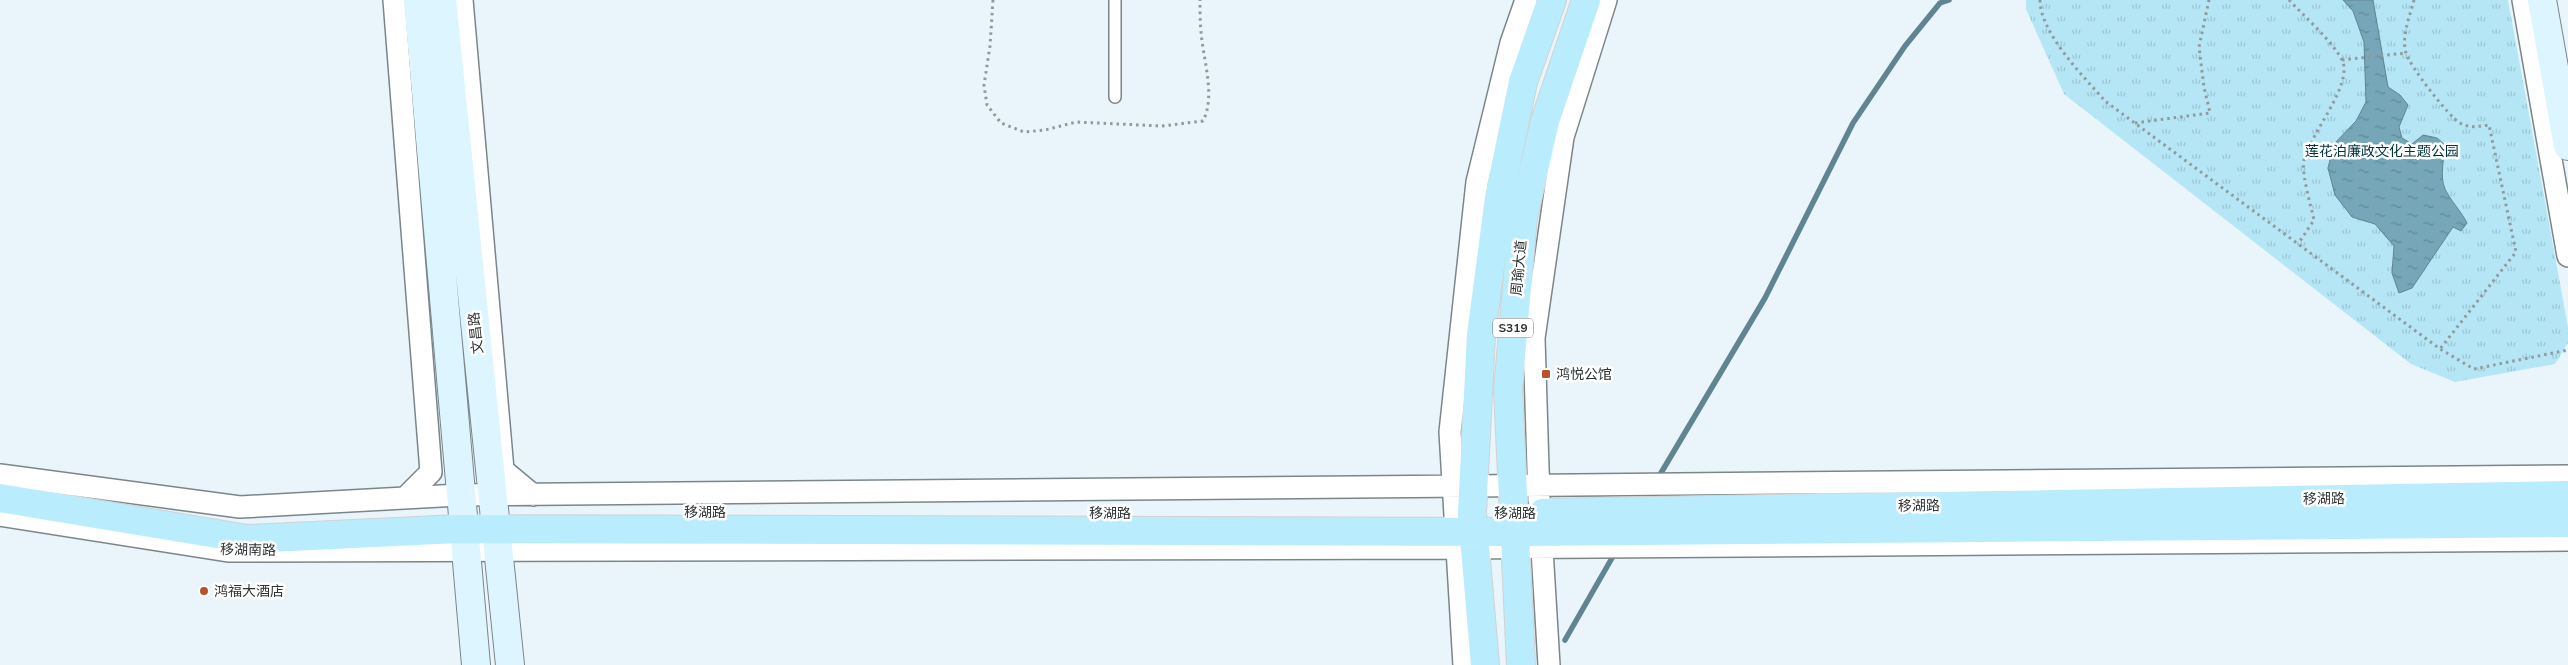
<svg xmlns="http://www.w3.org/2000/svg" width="2568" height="665" font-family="'Nunito Sans','Noto Sans SC',sans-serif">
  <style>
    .grass { fill: url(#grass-tufts) }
    .water { fill: url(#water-ripples); stroke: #608491 }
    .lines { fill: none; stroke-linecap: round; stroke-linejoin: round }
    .stream { stroke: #608491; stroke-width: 5.5 }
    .service-casing { stroke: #7b868a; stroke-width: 14 }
    .minor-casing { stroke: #7b868a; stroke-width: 24 }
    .secondary-casing { stroke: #7b868a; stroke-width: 30 }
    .primary-casing { stroke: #d1d2d3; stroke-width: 30 }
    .path { stroke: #90999c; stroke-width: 3; stroke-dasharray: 2.5 4; stroke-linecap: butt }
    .service { stroke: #fff; stroke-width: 11 }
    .minor { stroke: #fff; stroke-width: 21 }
    .secondary { stroke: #dcf5fe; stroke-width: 28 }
    .primary { stroke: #b9ecfc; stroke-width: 28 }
    .poi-dot { fill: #b9522b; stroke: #fff; stroke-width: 2 }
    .labels { text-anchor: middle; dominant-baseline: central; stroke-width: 5; stroke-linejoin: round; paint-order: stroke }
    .shield { fill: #fff; stroke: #6d7172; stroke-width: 1 }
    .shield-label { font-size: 12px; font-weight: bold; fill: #2f3435 }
    .park-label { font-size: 14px; fill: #00313d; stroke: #fff }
    .street-label { font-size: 14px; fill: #2f3435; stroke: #fff }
    .poi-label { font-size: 14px; fill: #2f3435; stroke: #fff; text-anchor: start }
  </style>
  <defs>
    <pattern id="grass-tufts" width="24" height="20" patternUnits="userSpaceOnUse" patternTransform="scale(1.25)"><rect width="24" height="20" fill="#b4e6f6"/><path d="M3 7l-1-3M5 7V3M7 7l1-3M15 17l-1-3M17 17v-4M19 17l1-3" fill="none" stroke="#9bc6d4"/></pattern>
    <pattern id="water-ripples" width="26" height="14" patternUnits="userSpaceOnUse" patternTransform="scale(1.25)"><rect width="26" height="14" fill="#75a7b8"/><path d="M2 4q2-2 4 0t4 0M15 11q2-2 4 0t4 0" fill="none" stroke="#608996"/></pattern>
  </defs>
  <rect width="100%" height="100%" fill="#e9f5fa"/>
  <!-- grass -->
  <path class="grass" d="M2026,0h482l60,327v16l-13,21 -100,18 -44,-18 -347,-270 -38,-85z"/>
  <!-- water -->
  <path class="water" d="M2343,0h30l15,87 12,8 8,10 -9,22 3,11 10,6 11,-9 14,3 7,6c1,15 -5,31 1,45 5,11 16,22 22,34l-6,8 -8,-4 -41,61 -13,5 -7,-20 2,-27 -19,-22 -23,-7 -17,-22 -7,-27 6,-24 22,-23 10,-19 -2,-60 -11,-31z"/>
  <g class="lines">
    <!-- stream -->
    <path class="stream" d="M1658,478l107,-180 88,-175 52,-77 35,-43 9,-3
      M1565,640l51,-89"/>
    <!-- service casing -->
    <g class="service-casing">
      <path id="service" d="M1115,97v-97"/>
    </g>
    <!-- minor casing -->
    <g class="minor-casing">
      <path id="minor" d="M394,0l37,472 -26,26
        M462,0l41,470 30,25
        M2523,0l45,256
        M0,475l240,32 219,-12 2109,-19
        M1539,500l-5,-162 29,-201 43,-137
        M0,515l228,36 1229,-3 1111,-8
        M1541,533l8,132
        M1464,665l-14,-233 27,-250 34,-139 15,-43"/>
    </g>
    <!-- secondary casing -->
    <g class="secondary-casing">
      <path id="secondary" d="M418,0l58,665
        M442,0l68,665
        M2542,0l26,146"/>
    </g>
    <!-- primary casing -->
    <g class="primary-casing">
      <path id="primary" d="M0,498l247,41 211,-10 1055,3 1055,-9
        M1543,513l1025,-18
        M1485,665l-13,-152 9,-178 18,-137 24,-116 29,-82
        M1521,665l-13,-275 15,-173 22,-96 41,-121"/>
    </g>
    <!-- path -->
    <path class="path" d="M993,0l-3,46 -6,39 3,20 14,18 23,9 21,-2 31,-8 86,4 41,-5c13,-25 0,-62 -2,-89 -1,-11 -1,-22 -1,-32
      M2040,0c0,33 44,77 65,101l335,248 34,20 94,-19
      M2289,0c15,16 44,42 53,60 12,24 -32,74 -38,100 -3,13 7,46 10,60l-16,24
      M2414,0c-4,16 -13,37 -8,53 3,12 43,64 54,70 10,6 19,3 29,2l27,127 -76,97
      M2342,60l64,-7
      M2135,123l75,-10 -6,-26 -5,-40 10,-47"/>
    <!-- service -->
    <use href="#service" class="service"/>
    <!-- minor -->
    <use href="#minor" class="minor"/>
    <!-- secondary -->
    <use href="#secondary" class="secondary"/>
    <!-- primary -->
    <use href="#primary" class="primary"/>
  </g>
  <!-- markers -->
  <g class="poi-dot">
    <rect x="1541" y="369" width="10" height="10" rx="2.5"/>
    <circle cx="204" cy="591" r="5"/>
  </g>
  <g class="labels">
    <!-- shield labels -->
    <rect class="shield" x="1493" y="318.5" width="40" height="19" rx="4"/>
    <g class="shield-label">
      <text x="1513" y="328">S319</text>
    </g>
    <!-- park labels -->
    <g class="park-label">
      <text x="2382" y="151">莲花泊廉政文化主题公园</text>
    </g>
    <!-- street labels -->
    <g class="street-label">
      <text transform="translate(1519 268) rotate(-85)">周瑜大道</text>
      <text transform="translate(476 333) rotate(-96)">文昌路</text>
      <text transform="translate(2324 499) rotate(-1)">移湖路</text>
      <text transform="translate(1919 506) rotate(-1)">移湖路</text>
      <text x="705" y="512">移湖路</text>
      <text x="1110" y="513">移湖路</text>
      <text x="1515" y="513">移湖路</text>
      <text transform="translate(248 550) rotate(1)">移湖南路</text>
    </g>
    <!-- poi labels -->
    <g class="poi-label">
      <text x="1556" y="374">鸿悦公馆</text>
      <text x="214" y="591">鸿福大酒店</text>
    </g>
  </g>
</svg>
